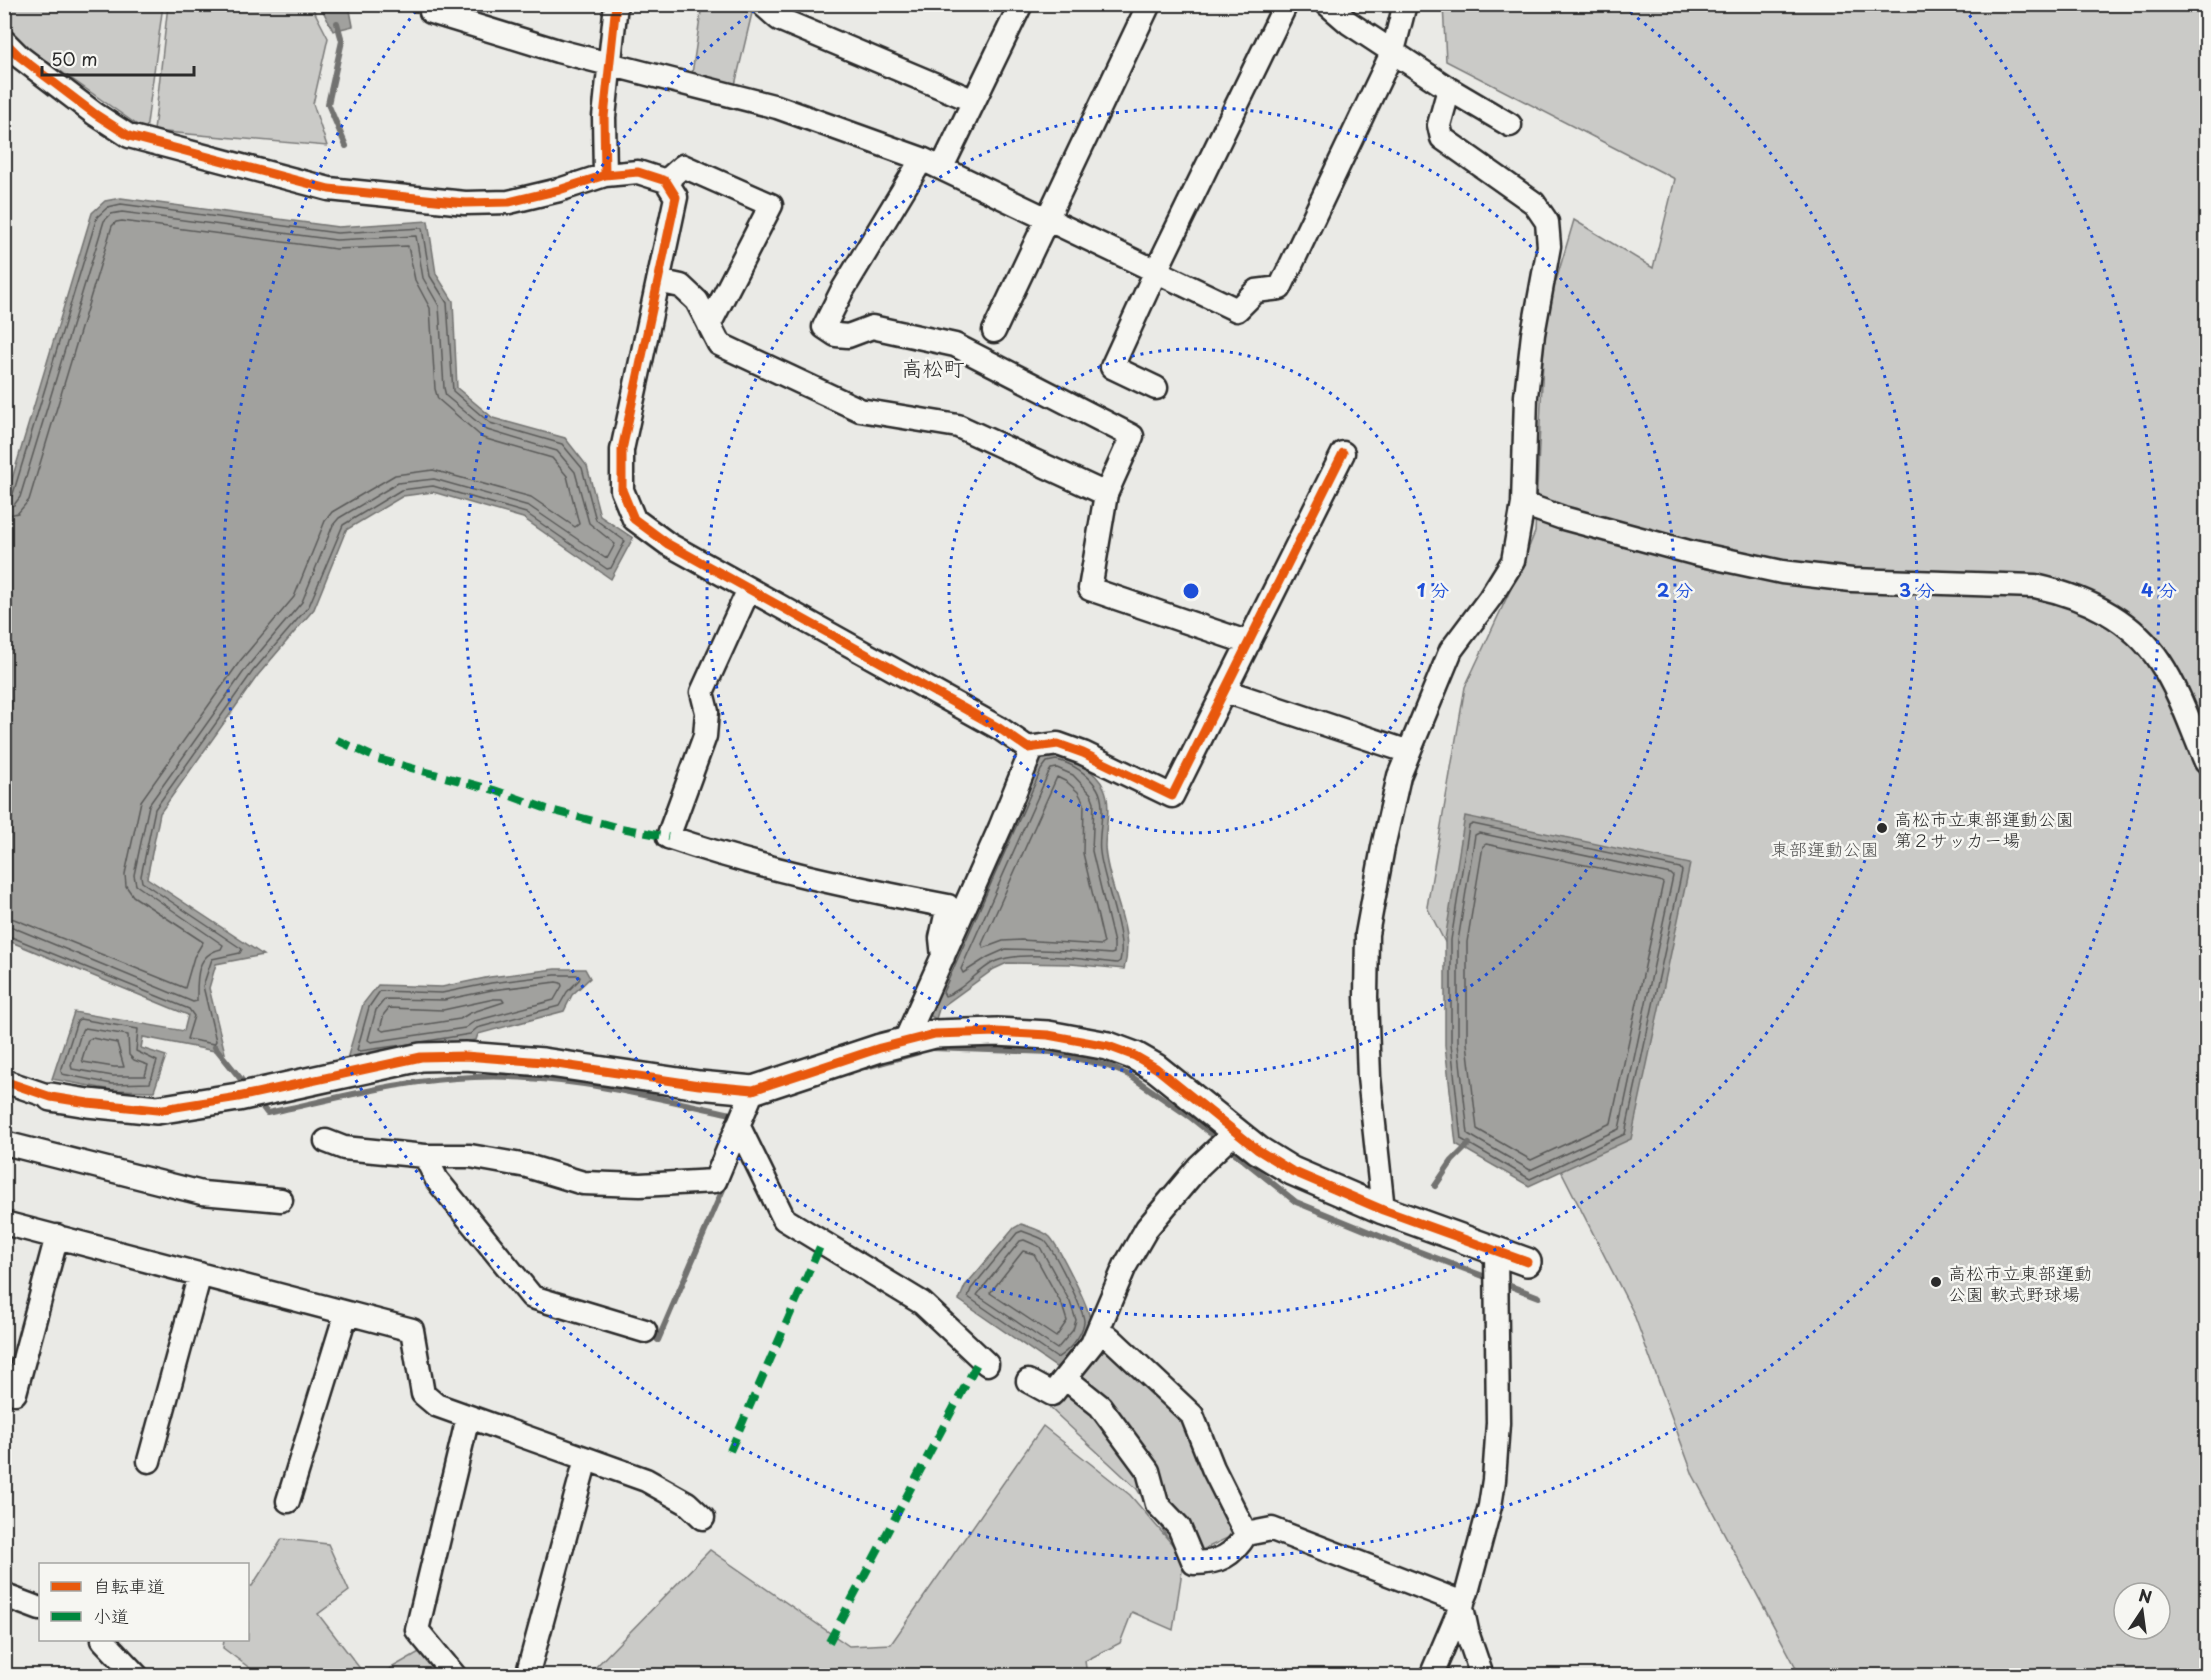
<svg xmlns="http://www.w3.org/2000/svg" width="2211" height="1680" font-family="'Playpen Sans','Klee One',sans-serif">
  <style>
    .green { fill: #cacac7; stroke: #7a7a79; stroke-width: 1.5; fill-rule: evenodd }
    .water { fill: #a1a19e; stroke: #727270; stroke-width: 1.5 }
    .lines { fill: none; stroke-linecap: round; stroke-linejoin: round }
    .shore { stroke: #5a5a59; stroke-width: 1.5 }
    .stream { stroke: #727270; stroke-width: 6 }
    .minor-casing { stroke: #2b2b2b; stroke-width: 27 }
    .tertiary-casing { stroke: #2b2b2b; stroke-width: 32 }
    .minor { stroke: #f6f6f2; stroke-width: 22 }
    .tertiary { stroke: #f6f6f2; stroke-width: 27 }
    .quiet { stroke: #00873e; stroke-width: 8; stroke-dasharray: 15 8; stroke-linecap: butt }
    .cycleway-casing { stroke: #f6f6f2; stroke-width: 13 }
    .cycleway { stroke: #e8590c; stroke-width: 9 }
    .ring { fill: none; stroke: #1d4ed8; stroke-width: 3; stroke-dasharray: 3 6 }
    .poi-dot { fill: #2b2b2b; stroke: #f6f6f2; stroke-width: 2 }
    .labels { text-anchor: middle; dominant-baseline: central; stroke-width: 5; stroke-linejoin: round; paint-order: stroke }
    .poi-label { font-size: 18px; fill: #2b2b2b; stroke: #f6f6f2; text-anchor: start }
    .park-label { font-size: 18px; fill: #535352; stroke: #f6f6f2 }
    .quarter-label { font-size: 21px; fill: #2b2b2b; stroke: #f6f6f2 }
    .centre { fill: #1d4ed8; stroke: #f6f6f2; stroke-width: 3 }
    .ring-label { font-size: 18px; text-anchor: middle; font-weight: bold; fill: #1d4ed8; stroke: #f6f6f2; stroke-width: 5; stroke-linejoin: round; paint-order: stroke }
  </style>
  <rect width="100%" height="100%" fill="#eaeae6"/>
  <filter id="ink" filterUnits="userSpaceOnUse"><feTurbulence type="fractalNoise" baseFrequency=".0167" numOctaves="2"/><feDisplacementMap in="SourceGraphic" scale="12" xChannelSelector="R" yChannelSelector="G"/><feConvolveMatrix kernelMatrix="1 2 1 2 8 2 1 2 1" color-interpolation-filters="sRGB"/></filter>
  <g filter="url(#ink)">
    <!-- green -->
    <path class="green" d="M5,5h158l-17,126 -141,-99z
      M168,5h143l17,33 -15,66 14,42 -173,-15z
      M702,5h16l34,8 -17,72 -43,-11z
      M1443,5h763v1670h-406l-107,-200 -60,-163 -206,-405 38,-220 56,-120 14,-35 10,-214 29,-98 79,48 22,-89 -229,-118zM2124,1593h36v36h-36z
      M1111,1344l74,71 53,118 -38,18 -33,-14 -30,-48 -87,-81 27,-33z
      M1043,1426l87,69 54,63 -11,72 -41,-18 -12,31 -35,18 2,14 -500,1 123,-126 139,96 42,-2z
      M282,1539l46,5 21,47 -31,23 47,61h-106l-36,-27 1,-8h24v-54h4z
      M421,1651l22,25h-66z"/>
    <!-- water -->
    <path class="water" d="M320,5h29l4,21 -20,5z
      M121,198l217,29 90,-6 8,53 17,27 4,87 36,30 72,20 22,28 13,50 33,22 -22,41 -88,-61 -90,-26 -30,4 -57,34 -32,79 -56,66 -98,138 -13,65 116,77 -47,9 -7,24 16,65 -82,-16 -2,11 25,8 -12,35 -42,-1 -60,-11 22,-67 110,19 4,-16 -184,-76 1,-437 87,-289 13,-12z
      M1056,754c18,7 39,15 48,34 8,17 1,41 1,59 2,41 31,82 19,122l-53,-5 -64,-1 -13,6 -55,40 -3,10 -9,-5 109,-248 8,-9z
      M1465,816l225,48 -59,275 -102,47 -73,-42 -11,-99v-105z
      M555,969h30l5,9 -18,17 -8,16 -86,23 -2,6 -129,19 16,-55 15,-19 64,2 48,-10z
      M1021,1224c8,3 23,7 29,13 8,9 40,71 40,83 1,19 -20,37 -34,47l-97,-67 6,-14 49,-58z"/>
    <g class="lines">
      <!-- shore -->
      <path class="shore" d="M4,499h6l3,-5 84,-277 11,-10 13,-3 216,29 85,-5 8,48 17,27 6,88 37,32 72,21 20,24 14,52 29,21 -14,27 -4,1 -81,-56 -93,-27 -32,4 -58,35 -34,81 -56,65 -98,138 -14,67 1,6 100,67 -2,4 -28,6 -9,27 13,55 -2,3 -27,-5 7,-23 -5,-7 -185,-75
        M4,507l10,-2 6,-8 84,-276 7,-7 11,-2 214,28 80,-4 7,42 16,28 5,82 2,8 41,34 70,21 18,21 14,51 26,21 -7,13 -3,1 -76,-52 -95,-27 -36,4 -59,35 -6,7 -31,77 -55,65 -98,138 -15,70 2,10 87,60 -2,4c-26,6 -24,30 -24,52l-4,1 -181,-75 -8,-1
        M4,516l14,-3 11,-13 83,-274 4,-4 6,-1 214,28 72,-3 7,34 15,28 5,81 3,10 45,39 69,20 15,18 12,48 -4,3 -44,-30 -98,-27 -38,5 -63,37 -7,9 -31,76 -54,64 -99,140 -16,73 1,12 7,10 70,46 -9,15 -9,31 -171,-69 -10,-2
        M1056,760c16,3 32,14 41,28 11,18 0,45 3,64 3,29 27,84 20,109l-3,2c-31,-3 -96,-14 -123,-1 -17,9 -32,29 -49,34l-2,-4 98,-222 6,-8z
        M1057,768l16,7 18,19 3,8 -2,49 22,92v10l-3,1 -40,-3 -65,-2 -18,8 -25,16 -2,-4 87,-195 3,-5z
        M1057,777l10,5 11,10 6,11 -1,50 21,90 -3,2 -80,-5 -18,1 -19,7 -2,-4z
        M1473,824l207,44 2,3 -57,263 -95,45 -69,-40 -10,-95v-104l18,-114z
        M1479,833l192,41 2,2 -54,253 -89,41 -62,-36 -10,-90v-103l17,-106z
        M1486,844l174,37 3,2 -52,240 -80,37 -54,-31 -10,-86v-101l16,-96z
        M556,982l5,1 1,3 -8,14 -79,21 -10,7 -94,14 -3,-2 8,-30 9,-11 59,1 48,-10z
        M494,999h8l2,3 -34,11 -10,6 -77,12 -3,-2 4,-15 5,-6 54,2z
        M80,1019l58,10 -2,22 21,10 -7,22 -38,1 -50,-10 -1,-3 16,-50z
        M85,1028l43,7 1,20 5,5 14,5 -3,11h-32l-41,-7 -1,-4 11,-35z
        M92,1038l25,5 7,24h-10l-31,-5 -1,-3 6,-19z
        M416,1043l-56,8 -3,-1 12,-43 11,-16 62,2 49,-10 64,-8h22l3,2 -1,3 -12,12 -8,14 -82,22 -7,6 -49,8
        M1022,1231c7,3 16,5 22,9 8,6 41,72 40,82 -2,15 -16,29 -27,36l-89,-61 3,-8 46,-56z
        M1024,1240l16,7 30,55 6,18 -3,10 -16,19 -80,-54 43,-54z
        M1023,1251l11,3 28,51 5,16 -11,16 -66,-44z"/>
      <!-- stream -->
      <path class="stream" d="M337,23l5,18 -14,63 18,42
        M215,1047l33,41
        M932,1048l119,4 57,14 21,9 61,42 106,85 98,40 97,37
        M866,1067l53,-15
        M258,1101l9,12c68,-14 138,-34 207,-36 89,-4 176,20 262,38
        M1435,1186l17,-25 17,-17
        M1500,1282l39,15
        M658,1340l69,-160"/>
      <!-- minor casing -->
      <g class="minor-casing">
        <path id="minor" d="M431,4v8l127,39 219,56 145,52 315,151 19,-19 24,-3 113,-237 12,-47
          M762,4l17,15 195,82
          M1327,4l22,19 100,66 61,36
          M4,41l16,16 75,57 34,22 200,53 136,14 44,-1 50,-12 46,-15 -1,-58 12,-113
          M922,159l-80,132 -18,36 12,8 12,1 24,-9 83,18 177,91 -26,58
          M942,167l79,-163
          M605,175l33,-3 28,9 10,16 -54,253v40l12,29 34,25 331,184 29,20 30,-4 25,9 89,43 171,-343
          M666,181l17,-15 88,39 -62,120
          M658,281l23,5 16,15 22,43 141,66 98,16 148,68 -16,95 159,54
          M994,331l155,-327
          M1156,388l-44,-21 44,-96 130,-267
          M1523,504l40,14 130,35 89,19 70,8 183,6c50,11 96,32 125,76 20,30 32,68 46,100
          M749,589l-47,103 5,20 -2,24 -37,101c91,31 186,51 280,69l-7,32 2,19
          M1225,691l184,61
          M905,1041l95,-213 30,-74 -2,-6
          M4,1081l47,16
          M738,1125l46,94 138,84 65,61
          M326,1141l18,7 81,8h45l57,10 56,17 57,2 75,-4 38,-91
          M4,1143l198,50 79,7
          M425,1156l12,24 95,117 113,34
          M1383,1210l-14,-133 -3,-80 1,-63 16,-87 16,-71 52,-126 39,-52 23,-37 10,-57 3,-108 7,-62 16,-88 -2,-24 -13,-19 -92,-65 -3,-13 10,-36
          M4,1223l408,107 11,64 13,11 210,75 41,23 16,15
          M1096,1335l14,3 82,77 21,53 33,66
          M1065,1378l35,28 48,65 9,33 22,23 15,36c25,0 39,-7 52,-29l26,-5 191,74
          M1028,1381l24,13 40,-50 33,-78 22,-38 52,-62 36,-34
          M15,1393l42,-157
          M149,1461l51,-187
          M288,1501l58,-188
          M4,1593l4,4 32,12
          M1462,1607l6,28 14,41
          M103,1640l34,36
          M455,1676l-38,-46 51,-213
          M527,1676l59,-217
          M1431,1676l36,-84 23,-86 4,-26 4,-57 -2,-172"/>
      </g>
      <!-- tertiary casing -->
      <g class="tertiary-casing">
        <path id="tertiary" d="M51,1097l37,6 69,7 81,-13 183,-40 44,-1 78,6 156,23 54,5 127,-42 55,-14 62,-2 51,3 60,11 27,10 21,12 102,82 34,21 91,39 144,52"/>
      </g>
      <!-- minor -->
      <use href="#minor" class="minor"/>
      <!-- tertiary -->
      <use href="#tertiary" class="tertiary"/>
      <!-- quiet -->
      <path class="quiet" d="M337,740l41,19 116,31 53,19 69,18 52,10
        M730,1451l92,-209
        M829,1642l151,-284"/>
      <!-- cycleway casing -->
      <g class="cycleway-casing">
        <path id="cycleway" d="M4,41l16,16 75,57 34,22 200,53 136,14 44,-1 50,-12 46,-15 -1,-58 12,-113
          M605,175l33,-3 28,9 10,16 -54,253v40l12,29 34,25 331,184 29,20 30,-4 25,9 89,43 171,-343
          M4,1081l47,16 37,6 69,7 81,-13 183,-40 44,-1 78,6 156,23 54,5 127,-42 55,-14 62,-2 51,3 60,11 27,10 21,12 102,82 34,21 91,39 144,52"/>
      </g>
      <!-- cycleway -->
      <use href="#cycleway" class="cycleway"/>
    </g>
  </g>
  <!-- distance rings -->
  <g class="ring">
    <circle cx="1191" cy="591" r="242"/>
    <circle cx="1191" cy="591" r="484"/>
    <path d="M1623 7A726 726 0 1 1 759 7"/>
    <path d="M1964 8A968 968 0 1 1 418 8"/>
  </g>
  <!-- markers -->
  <g class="poi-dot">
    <circle cx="1882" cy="828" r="6"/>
    <circle cx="1936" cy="1282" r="6"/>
  </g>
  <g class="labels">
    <!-- poi labels -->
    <g class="poi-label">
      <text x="1894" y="818">高松市立東部運動公園<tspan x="1894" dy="21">第２サッカー場</tspan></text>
      <text x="1948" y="1272">高松市立東部運動<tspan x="1948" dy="21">公園 軟式野球場</tspan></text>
    </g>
    <!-- park labels -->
    <g class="park-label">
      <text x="1825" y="848">東部運動公園</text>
    </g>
    <!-- quarter labels -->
    <g class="quarter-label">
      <text x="933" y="367">高松町</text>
    </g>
  </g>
  <circle cx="1191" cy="591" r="9" class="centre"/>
  <g class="ring-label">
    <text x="1433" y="597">1 分</text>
    <text x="1675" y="597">2 分</text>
    <text x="1917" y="597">3 分</text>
    <text x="2159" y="597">4 分</text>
  </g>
  <!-- margin -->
  <rect width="2211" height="1680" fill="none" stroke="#f6f6f2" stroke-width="24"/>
  <rect x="12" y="12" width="2187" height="1656" fill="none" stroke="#2b2b2b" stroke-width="2" filter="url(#ink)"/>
  <!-- legend -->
  <rect x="39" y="1563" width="210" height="78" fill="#f6f6f2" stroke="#a5a5a2" stroke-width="1.5"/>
  <rect x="51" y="1582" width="30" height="9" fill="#e8590c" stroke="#a5a5a2" stroke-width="1.5"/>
  <text x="93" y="1593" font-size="18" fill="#2b2b2b">自転車道</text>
  <rect x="51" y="1612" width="30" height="9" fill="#00873e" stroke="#a5a5a2" stroke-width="1.5"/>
  <text x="93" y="1623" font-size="18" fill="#2b2b2b">小道</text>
  <!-- north arrow -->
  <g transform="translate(2142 1611) rotate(13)"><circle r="28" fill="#f6f6f2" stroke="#a5a5a2" stroke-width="1.5"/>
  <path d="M0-4.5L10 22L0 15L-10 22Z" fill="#2b2b2b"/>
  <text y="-9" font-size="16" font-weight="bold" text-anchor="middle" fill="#2b2b2b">N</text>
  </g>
  <!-- scale -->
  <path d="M42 66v9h152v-9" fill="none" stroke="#2b2b2b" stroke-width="3"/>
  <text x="51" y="66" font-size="18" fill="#2b2b2b" stroke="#f6f6f2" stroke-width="4.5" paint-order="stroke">50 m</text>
</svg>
